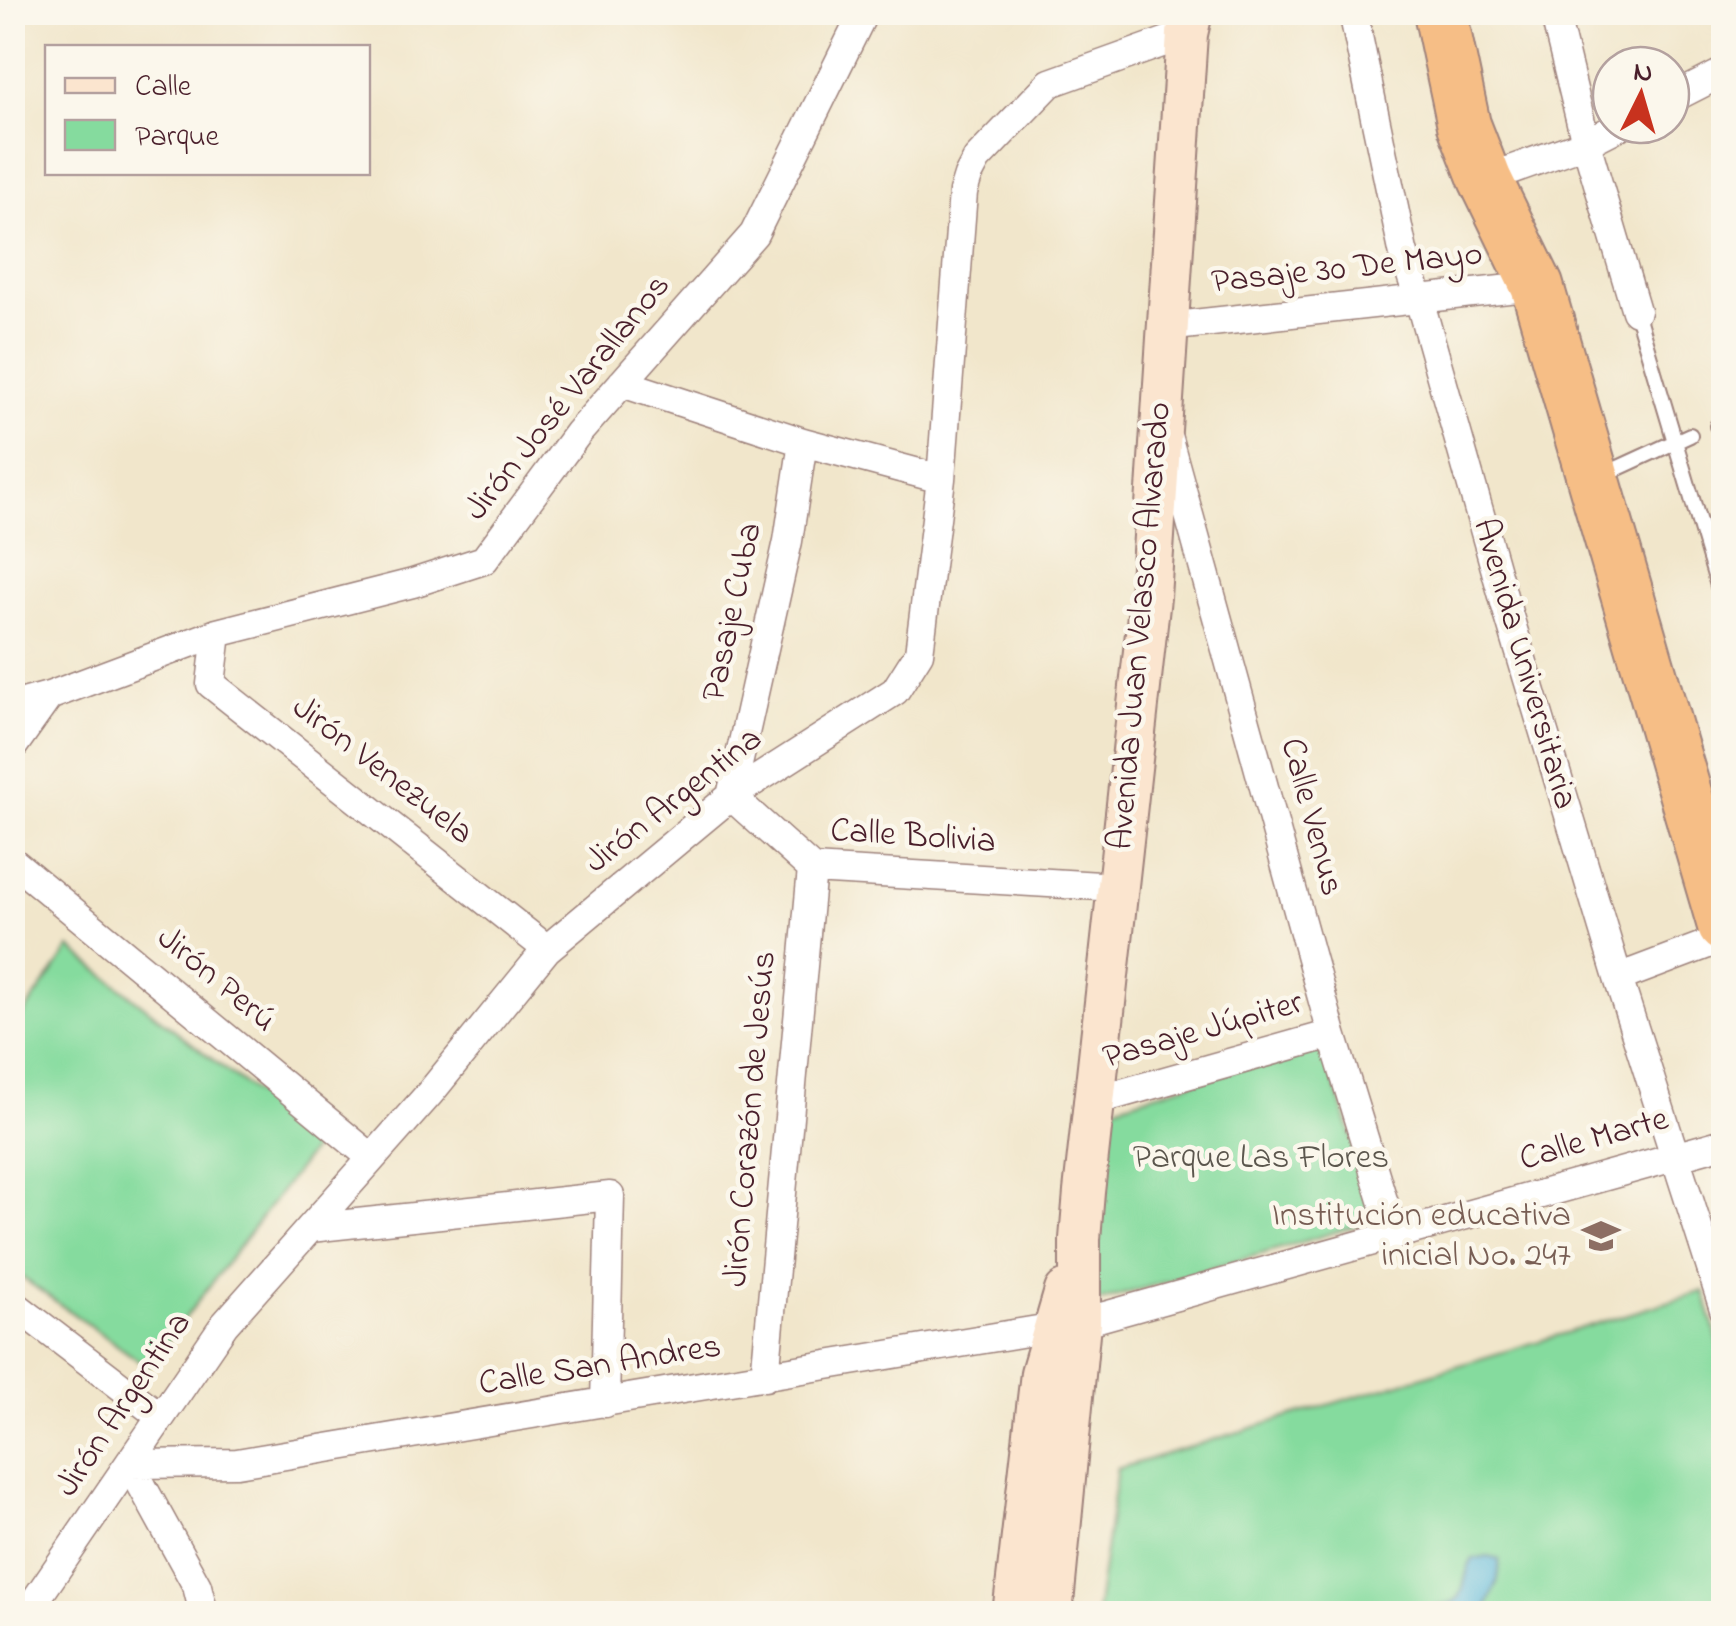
<svg xmlns="http://www.w3.org/2000/svg" width="1736" height="1626" font-family="'Indie Flower',sans-serif">
  <style>
    .green { fill: #85db9e; stroke: #687d64; stroke-width: 2.5 }
    .water { fill: #5cb9da; stroke: #536c82; stroke-width: 2.5 }
    .lines { fill: none; stroke-linecap: round; stroke-linejoin: round }
    .lane-casing { stroke: #9e827b; stroke-width: 18 }
    .street-casing { stroke: #9e827b; stroke-width: 31 }
    .secondary-casing { stroke: #9e827b; stroke-width: 44 }
    .highway-casing { stroke: #9e827b; stroke-width: 56 }
    .lane { stroke: #fff; stroke-width: 14 }
    .street { stroke: #fff; stroke-width: 28 }
    .secondary { stroke: #fbe5cf; stroke-width: 40 }
    .highway { stroke: #f6be86; stroke-width: 52 }
    .labels { text-anchor: middle; dominant-baseline: central; stroke-width: 9; stroke-linejoin: round; paint-order: stroke }
    .street-label { font-size: 35px; fill: #4a1f2b; stroke: #fbf7ec }
    .park-label { font-size: 35px; fill: #5c574e; stroke: #fbf7ec }
    .education-label { font-size: 35px; fill: #785e54; stroke: #fbf7ec; text-anchor: end }
  </style>
  <rect width="100%" height="100%" fill="#fbf7ec"/>
  <filter id="ink" filterUnits="userSpaceOnUse"><feTurbulence type="fractalNoise" baseFrequency=".01" numOctaves="2"/><feDisplacementMap in="SourceGraphic" scale="20" xChannelSelector="R" yChannelSelector="G"/><feConvolveMatrix kernelMatrix="1 2 1 2 8 2 1 2 1" color-interpolation-filters="sRGB"/></filter>
  <filter id="wash" filterUnits="userSpaceOnUse"><feTurbulence type="fractalNoise" baseFrequency=".0048" numOctaves="4" result="noise"/><feDisplacementMap in="SourceGraphic" scale="40" xChannelSelector="R" yChannelSelector="G"/><feGaussianBlur stdDeviation="2.25" result="paint"/><feColorMatrix in="noise" values="0 0 0 0 0 0 0 0 0 0 0 0 0 0 0 0 0 1.4 0 .05"/><feComposite in="paint" operator="in"/></filter>
  <g filter="url(#wash)">
    <rect width="100%" height="100%" fill="#f1e6cb"/>
    <!-- green -->
    <path class="green" d="M70,948l248,194 -170,225 -135,-96v-242z
      M1321,1043l59,176 -303,89 32,-200z
      M1704,1291l19,69v253l-627,1 21,-145z"/>
    <!-- water -->
    <path class="water" d="M1488,1556l11,3c2,21 -6,36 -16,54h-55l5,-6c41,-4 24,-24 40,-48z"/>
  </g>
  <g filter="url(#ink)">
    <g class="lines">
      <!-- lane casing -->
      <g class="lane-casing">
        <path id="lane" d="M1636,311l88,295
          M1717,426l7,1
          M1603,475l87,-40"/>
      </g>
      <!-- street casing -->
      <g class="street-casing">
        <path id="street" d="M1353,12l50,239 16,48 86,304 113,375 106,331
          M1554,12l32,131 50,168
          M1671,99l53,-27
          M1485,179l101,-36 35,-18
          M1166,327l371,-41
          M622,383l181,59 138,37
          M1168,439l164,595 62,202
          M803,442l-15,99 -57,255 81,73 305,18
          M217,633l-6,51 336,265
          M12,706l37,-10 168,-63 196,-50 71,-23 94,-127 176,-199 110,-222
          M12,748l37,-52
          M12,861l360,297
          M1618,978l106,-40
          M1094,1101l238,-67
          M310,1228l300,-32 -5,207
          M12,1303l149,114
          M765,1377l47,-508
          M26,1614l198,-289 206,-232 117,-144 184,-153 164,-105 24,-38 22,-174 22,-287 5,-16 9,-17 73,-76 137,-49
          M204,1614l-7,-28 -67,-122 107,-1 843,-140 644,-180"/>
      </g>
      <!-- secondary casing -->
      <g class="secondary-casing">
        <path id="secondary" d="M1013,1614l28,-241 24,-82
          M1052,1614l28,-291v-84l4,-47 66,-595 37,-563 5,-22"/>
      </g>
      <!-- highway casing -->
      <g class="highway-casing">
        <path id="highway" d="M1440,12l24,113 21,54 52,107 187,640"/>
      </g>
      <!-- lane -->
      <use href="#lane" class="lane"/>
      <!-- street -->
      <use href="#street" class="street"/>
      <!-- secondary -->
      <use href="#secondary" class="secondary"/>
      <!-- highway -->
      <use href="#highway" class="highway"/>
    </g>
  </g>
  <!-- icons -->
  <defs>
    <g id="school-bare" transform="scale(3)"><path d="M0-5L7-2L0 1L-7-2ZM-4 1L0 2.5L4 1V4Q0 6-4 4Z" fill="#8d6e63" stroke="#fbf7ec" stroke-width="2.5" paint-order="stroke"/></g>
  </defs>
  <g fill-rule="evenodd">
    <use href="#school-bare" x="1601" y="1236"/>
  </g>
  <g class="labels">
    <!-- street labels -->
    <g class="street-label">
      <text transform="translate(1347 269) rotate(-6)">Pasaje 30 De Mayo</text>
      <text transform="translate(568 398) rotate(-51)">Jirón José Varallanos</text>
      <text transform="translate(733 612) rotate(-78)">Pasaje Cuba</text>
      <text transform="translate(1141 626) rotate(-85)">Avenida Juan Velasco Alvarado</text>
      <text transform="translate(1524 664) rotate(74)">Avenida Universitaria</text>
      <text transform="translate(382 771) rotate(38)">Jirón Venezuela</text>
      <text transform="translate(674 801) rotate(-38)">Jirón Argentina</text>
      <text transform="translate(1311 817) rotate(75)">Calle Venus</text>
      <text transform="translate(913 837) rotate(4)">Calle Bolivia</text>
      <text transform="translate(216 980) rotate(40)">Jirón Perú</text>
      <text transform="translate(1203 1031) rotate(-16)">Pasaje Júpiter</text>
      <text transform="translate(751 1119) rotate(-85)">Jirón Corazón de Jesús</text>
      <text transform="translate(1594 1140) rotate(-16)">Calle Marte</text>
      <text transform="translate(600 1366) rotate(-9)">Calle San Andres</text>
      <text transform="translate(124 1405) rotate(-56)">Jirón Argentina</text>
    </g>
    <!-- park labels -->
    <g class="park-label">
      <text x="1261" y="1158">Parque Las Flores</text>
    </g>
    <!-- education labels -->
    <g class="education-label">
      <text x="1571" y="1216">Institución educativa<tspan x="1571" dy="40">inicial No. 247</tspan></text>
    </g>
  </g>
  <!-- margin -->
  <rect width="1736" height="1626" fill="none" stroke="#fbf7ec" stroke-width="50"/>
  <!-- legend -->
  <rect x="45" y="45" width="325" height="130" fill="#fbf7ec" stroke="#b4a19f" stroke-width="2.5"/>
  <rect x="65" y="78" width="50" height="15" fill="#fbe5cf" stroke="#b4a19f" stroke-width="2.5"/>
  <text x="135" y="95" font-size="30" fill="#4a1f2b">Calle</text>
  <rect x="65" y="120" width="50" height="30" fill="#85db9e" stroke="#b4a19f" stroke-width="2.5"/>
  <text x="135" y="145" font-size="30" fill="#4a1f2b">Parque</text>
  <!-- north arrow -->
  <g transform="translate(1641 95) rotate(5)"><circle r="48" fill="#fbf7ec" stroke="#b4a19f" stroke-width="2.5"/>
  <path d="M0-8L18 38L0 25L-18 38Z" fill="#c8321e"/>
  <text y="-15" font-size="28" font-weight="bold" text-anchor="middle" fill="#4a1f2b">N</text>
  </g>
</svg>
